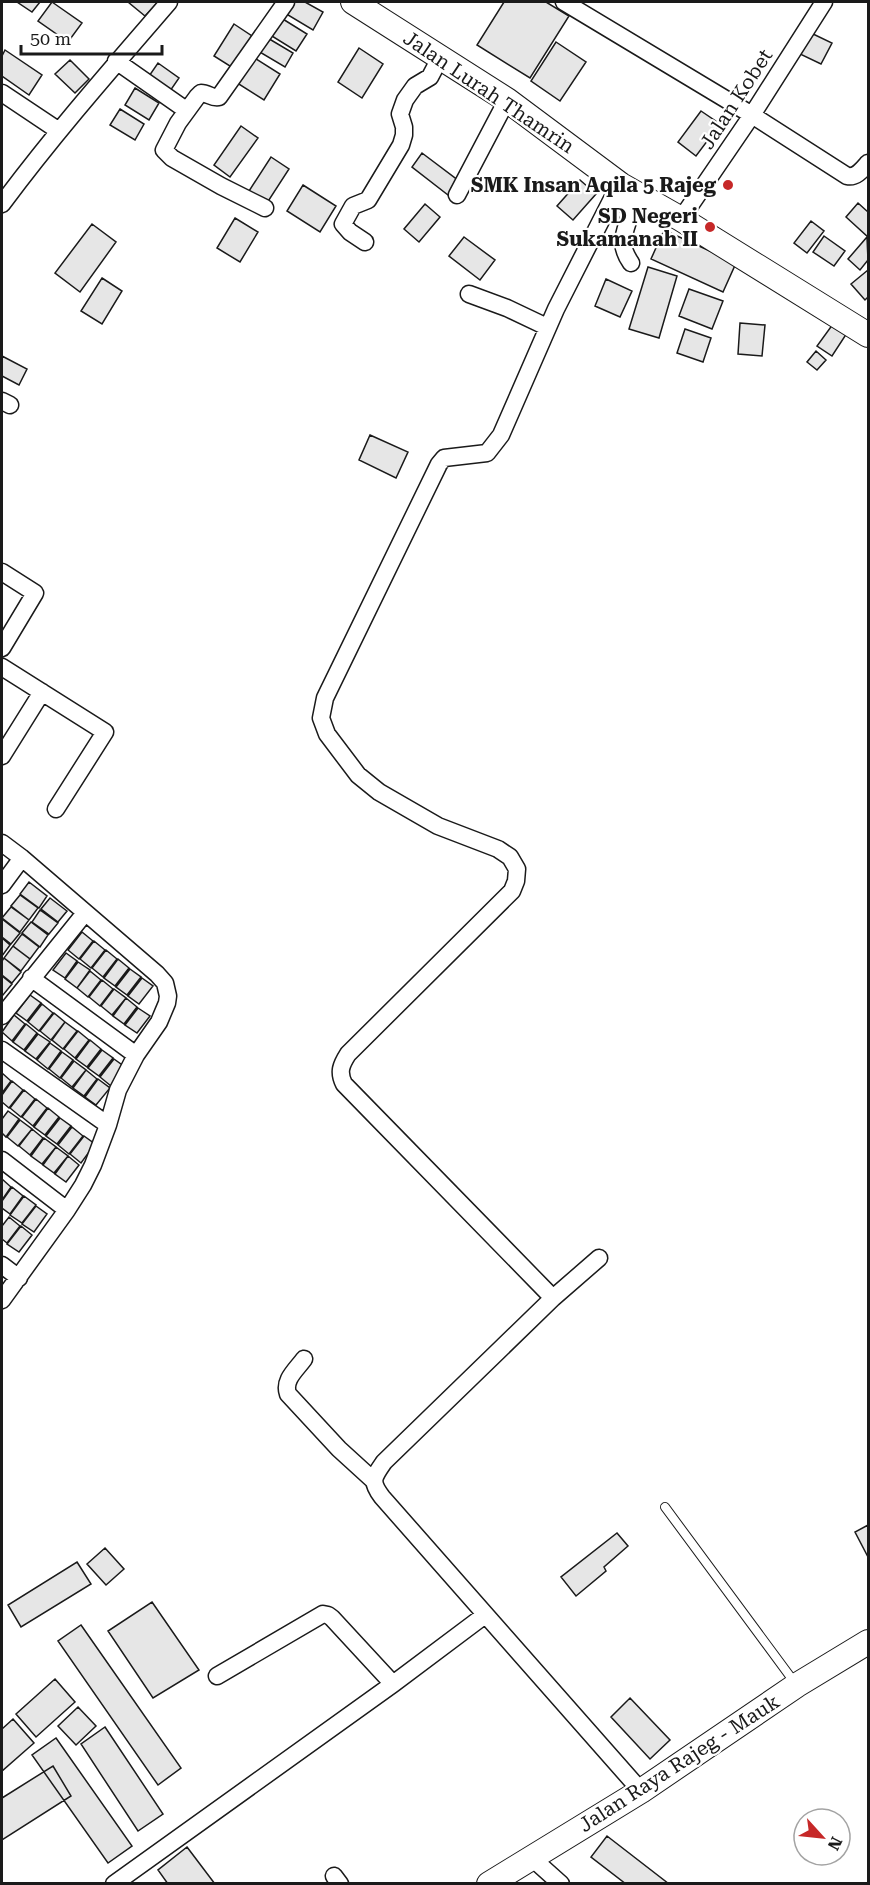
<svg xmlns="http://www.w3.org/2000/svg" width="870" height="1885" font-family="'Roboto Serif',serif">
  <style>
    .building { fill: #e6e6e6; stroke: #1a1a1a; stroke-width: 1.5 }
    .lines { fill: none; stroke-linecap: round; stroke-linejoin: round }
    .lane-casing { stroke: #1a1a1a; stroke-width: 10 }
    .street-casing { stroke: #1a1a1a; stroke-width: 19 }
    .secondary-casing { stroke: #1a1a1a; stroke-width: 26 }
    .lane { stroke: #fff; stroke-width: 8 }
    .street { stroke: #fff; stroke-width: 16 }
    .secondary { stroke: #fff; stroke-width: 24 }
    .poi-dot { fill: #c62828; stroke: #fff; stroke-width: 2 }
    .labels { text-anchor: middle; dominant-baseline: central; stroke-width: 4.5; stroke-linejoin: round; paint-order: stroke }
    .street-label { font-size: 20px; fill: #1a1a1a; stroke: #fff }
    .poi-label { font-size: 20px; font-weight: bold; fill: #1a1a1a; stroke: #fff; text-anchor: end }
  </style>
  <rect width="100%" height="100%" fill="#fff"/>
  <!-- building -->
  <path class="building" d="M17,2h23l-8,10z
    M52,2l30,21 -14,19 -30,-21z
    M128,2h30l-13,14z
    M289,2h16l18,10 -10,18 -30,-18z
    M504,2h42l23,14 -39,62 -53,-33z
    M278,16l29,18 -11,17 -29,-18z
    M234,24l18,12 -19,32 -19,-12z
    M811,33l21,10 -11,21 -21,-10z
    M266,37l27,16 -8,14 -27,-16z
    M556,42l30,20 -26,39 -29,-20z
    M359,48l24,16 -21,34 -24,-16z
    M5,50l37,25 -13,20 -27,-19v-20z
    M250,55l30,19 -16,26 -30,-19z
    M70,60l19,19 -14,14 -20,-19z
    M158,63l21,15 -11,16 -21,-15z
    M135,88l24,15 -10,17 -24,-15z
    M120,109l24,15 -9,16 -25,-15z
    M701,111l19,13 -24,32 -18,-14z
    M241,126l17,12 -28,39 -16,-12z
    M422,153l37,28 -11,14 -36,-28z
    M271,157l18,12 -22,34 -18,-12z
    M580,180l16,14 -23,26 -16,-14z
    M303,185l33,21 -16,26 -33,-21z
    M858,203l10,9v25l-22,-20z
    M425,204l15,13 -21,25 -15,-13z
    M235,218l23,14 -18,30 -23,-14z
    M811,221l13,10 -17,22 -13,-10z
    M92,224l24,18 -36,50 -25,-19z
    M664,230l72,33 -13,29 -72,-33z
    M824,236l21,15 -11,15 -21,-14z
    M464,237l31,23 -15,20 -31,-24z
    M867,237l1,23 -8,10 -12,-11z
    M648,267l29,9 -18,62 -30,-9z
    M868,270v27l-3,3 -14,-16z
    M102,278l20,13 -20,33 -21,-13z
    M606,279l26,12 -12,26 -25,-11z
    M689,289l34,12 -11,28 -33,-13z
    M740,323l25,2 -3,31 -24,-2z
    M833,324l14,9 -15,23 -15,-10z
    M685,329l26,9 -8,24 -26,-9z
    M816,351l10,9 -9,10 -10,-8z
    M2,356l25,13 -8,16 -17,-9z
    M370,435l38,17 -12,26 -37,-18z
    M29,882l18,14 -8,12 -19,-14z
    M20,895l18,13 -9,12 -18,-14z
    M50,898l17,13 -9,11 -17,-13z
    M11,907l18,13 -9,12 -18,-14z
    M40,910l18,13 -9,11 -17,-12z
    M2,919l18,14 -9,11 -9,-7z
    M31,922l17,13 -8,12 -18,-14z
    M82,932l11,9 -14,18 -11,-9z
    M22,934l17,13 -9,12 -17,-13z
    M2,938l8,7 -8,11z
    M94,941l11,9 -14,18 -11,-9z
    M13,946l17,13 -9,12 -17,-13z
    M106,950l11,9 -14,18 -11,-9z
    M66,953l11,8 -12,17 -12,-8z
    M4,958l17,14 -9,11 -10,-8v-14z
    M118,959l11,9 -14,18 -11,-8z
    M78,962l12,8 -13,18 -12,-9z
    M130,969l11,8 -14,18 -11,-8z
    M90,971l11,9 -13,17 -11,-9z
    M2,976l10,8 -9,11 -1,-1z
    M142,978l11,8 -14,18 -11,-8z
    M102,980l11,9 -13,17 -11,-9z
    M114,989l12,9 -14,17 -11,-9z
    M30,995l11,8 -14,18 -11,-8z
    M126,998l11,9 -13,17 -11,-8z
    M42,1004l11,9 -14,18 -11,-9z
    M138,1008l12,8 -13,17 -12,-8z
    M54,1013l11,9 -14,18 -11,-9z
    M14,1015l11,9 -13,17 -10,-9z
    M65,1022l12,9 -14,18 -11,-9z
    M26,1024l11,9 -13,17 -11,-8z
    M78,1031l11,9 -14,18 -11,-9z
    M38,1034l12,8 -14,17 -11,-8z
    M90,1040l11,9 -14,18 -11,-8z
    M50,1043l11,8 -13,18 -11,-9z
    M102,1050l11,8 -14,18 -11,-8z
    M62,1052l11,8 -13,18 -11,-9z
    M114,1059l11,8 -14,19 -11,-9z
    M74,1061l12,9 -14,17 -11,-9z
    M86,1070l11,9 -13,17 -11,-8z
    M2,1073l9,8 -9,12z
    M98,1079l12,9 -14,17 -11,-8z
    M12,1081l11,9 -14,18 -7,-6v-7z
    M24,1090l11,9 -14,18 -11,-9z
    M36,1099l11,9 -14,18 -11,-9z
    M48,1108l11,9 -14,18 -11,-8z
    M8,1111l11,8 -13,18 -4,-4v-14z
    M60,1118l11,8 -14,18 -11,-8z
    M20,1120l12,9 -14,17 -11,-9z
    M72,1127l11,9 -14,18 -11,-9z
    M32,1129l11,9 -13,17 -11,-9z
    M84,1136l11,8 -14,19 -11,-9z
    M44,1138l12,9 -14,17 -11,-8z
    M56,1147l12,9 -14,17 -11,-8z
    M68,1156l11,9 -13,17 -11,-8z
    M2,1179l9,8 -9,13z
    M12,1187l11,9 -13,18 -8,-6v-7z
    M24,1196l12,9 -14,18 -12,-8z
    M36,1206l11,8 -13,18 -12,-8z
    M9,1217l11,9 -13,17 -5,-4v-13z
    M21,1226l11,9 -13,17 -12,-8z
    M868,1525v32l-13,-25z
    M617,1533l11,13 -24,21 2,4 -30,25 -15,-19z
    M105,1548l19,21 -18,16 -19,-21z
    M77,1562l14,22 -70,43 -13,-22z
    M152,1602l47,68 -46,28 -45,-67z
    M81,1625l100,143 -23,17 -100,-144z
    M55,1679l20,23 -39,35 -20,-23z
    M630,1698l40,42 -20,19 -39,-42z
    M78,1707l18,19 -20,19 -18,-19z
    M13,1719l21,24 -32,28v-42z
    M105,1727l58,87 -25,17 -57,-87z
    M56,1738l76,108 -24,17 -76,-108z
    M53,1766l18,30 -69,44v-42z
    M607,1836l62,48h-43l-35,-27z
    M187,1847l28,37h-47l-10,-14z"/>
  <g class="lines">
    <!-- lane casing -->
    <g class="lane-casing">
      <path id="lane" d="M665,1507l130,176"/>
    </g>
    <!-- street casing -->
    <g class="street-casing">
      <path id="street" d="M564,2l188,113 95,61c9,2 15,-6 21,-13
        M116,61l70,49
        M2,93l57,38
        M619,188l-5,7 7,4 10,13c-6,21 -14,31 0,51
        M457,195l50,-95
        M2,204c52,-70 110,-136 167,-202
        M265,208l-44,-22 -49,-28 -8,-8 14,-27 19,-26 4,-4c7,0 12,6 18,4l67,-95
        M681,219l71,-104 72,-113
        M365,242l-15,-10 -7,-8 10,-18 15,-6 33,-55 3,-10v-8l-4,-13 5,-14 10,-14 15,-9 10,-19
        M469,294l38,14 40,19
        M2,401l8,4
        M2,572l33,21 -33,55
        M2,667l103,65 -49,77
        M2,756l40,-64
        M2,843l20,15 135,116 8,9 3,13 -1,7 -8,19 -23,33 -18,35 -10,35 -15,40 -10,20 -16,25 -65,90
        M2,885l20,-27
        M31,978l105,77
        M2,1016l83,-103
        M2,1050l106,75
        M2,1160l65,50
        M599,1258l-46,40 -169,164c-11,16 -14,19 -2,35l259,294
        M2,1265l17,13
        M553,1298l-209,-214c-6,-12 -3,-19 4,-30l164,-163 4,-10 1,-12 -7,-12 -12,-8 -60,-23 -59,-34 -21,-17 -31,-41 -6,-16 4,-20 114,-234 5,-6 43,-5 14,-18 55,-126 58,-114
        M304,1359c-8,11 -21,21 -16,35l51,55 34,31
        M217,1676l106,-62 5,1 4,3 61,66
        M532,1858l29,26
        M334,1876l6,8
        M114,1884l279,-200 92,-69"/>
    </g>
    <!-- secondary casing -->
    <g class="secondary-casing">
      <path id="secondary" d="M353,2l154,98 114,85 60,34 187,116
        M489,1884l152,-93 156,-106 71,-43"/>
    </g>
    <!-- lane -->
    <use href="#lane" class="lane"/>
    <!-- street -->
    <use href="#street" class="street"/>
    <!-- secondary -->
    <use href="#secondary" class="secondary"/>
  </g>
  <!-- markers -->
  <g class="poi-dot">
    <circle cx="728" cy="185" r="6"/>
    <circle cx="710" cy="227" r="6"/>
  </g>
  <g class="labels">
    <!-- street labels -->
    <g class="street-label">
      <text transform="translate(489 92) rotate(34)">Jalan Lurah Thamrin</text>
      <text transform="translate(736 99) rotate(-57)">Jalan Kobet</text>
      <text transform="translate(679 1763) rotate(-33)">Jalan Raya Rajeg - Mauk</text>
    </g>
    <!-- poi labels -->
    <g class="poi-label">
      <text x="716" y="185">SMK Insan Aqila 5 Rajeg</text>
      <text x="698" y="216">SD Negeri<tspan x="698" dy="23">Sukamanah II</tspan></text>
    </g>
  </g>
  <!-- border -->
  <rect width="870" height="1885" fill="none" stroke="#1a1a1a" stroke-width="6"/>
  <!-- north arrow -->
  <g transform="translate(822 1837) rotate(117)"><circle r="28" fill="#ffffff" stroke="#a3a3a3" stroke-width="1.5"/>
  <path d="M0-4.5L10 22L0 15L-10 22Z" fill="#c62828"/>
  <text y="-9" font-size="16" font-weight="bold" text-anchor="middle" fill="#1a1a1a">N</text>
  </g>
  <!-- scale -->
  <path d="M21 45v9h141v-9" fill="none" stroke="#1a1a1a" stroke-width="3"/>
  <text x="30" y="45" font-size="18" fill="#1a1a1a" stroke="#ffffff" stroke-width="4.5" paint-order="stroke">50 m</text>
</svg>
